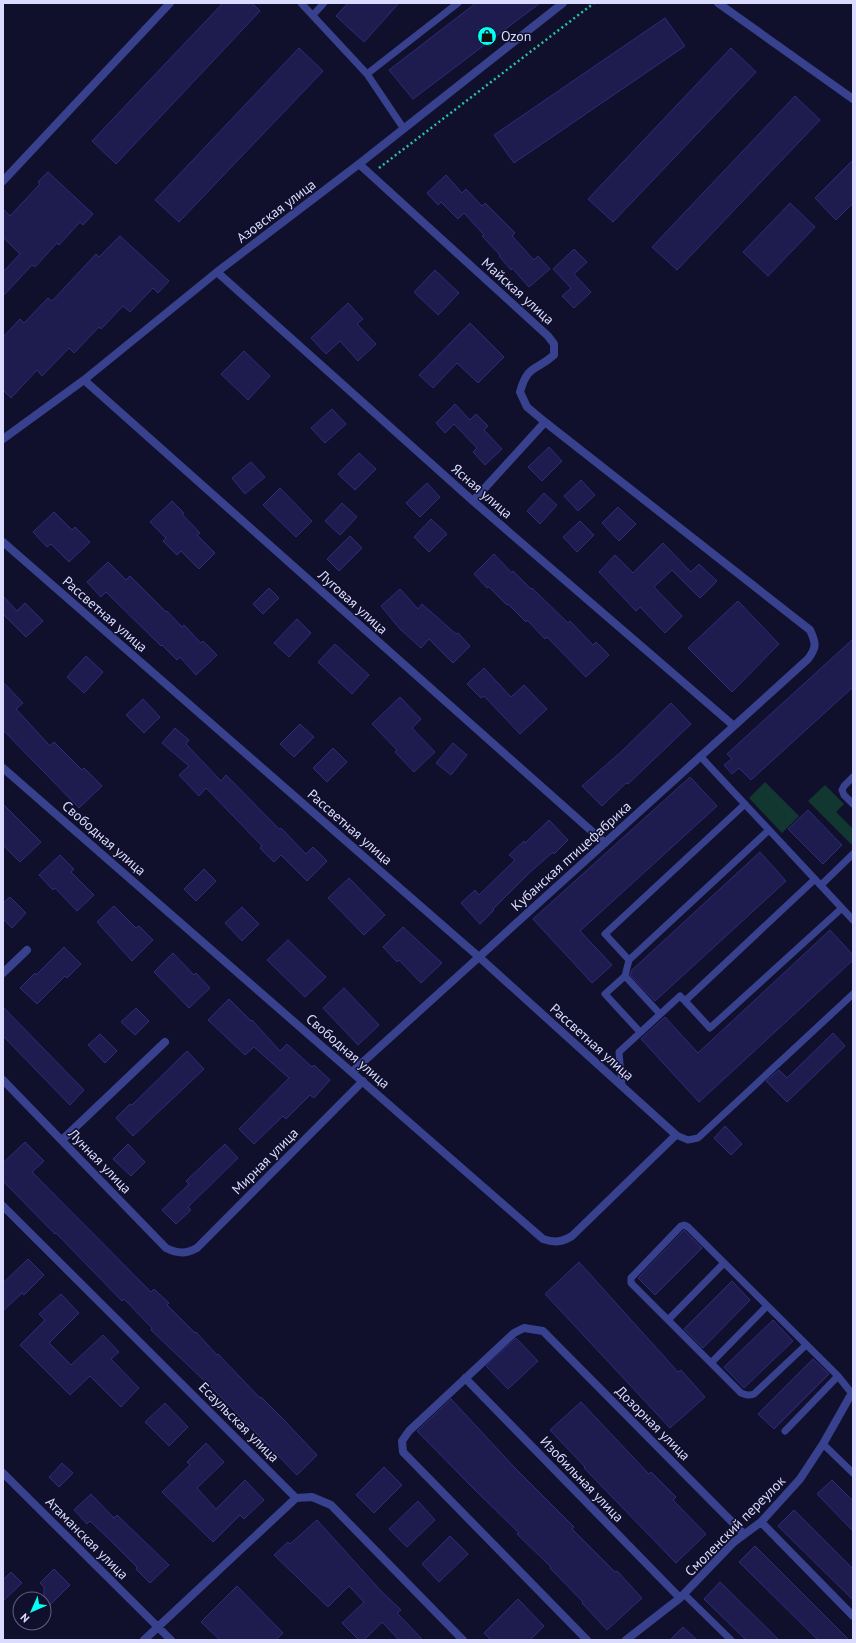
<svg xmlns="http://www.w3.org/2000/svg" width="856" height="1643" font-family="'PT Sans',sans-serif">
  <style>
    .green { fill: #123630 }
    .building { fill: #1e1b4e; stroke: #302b7b }
    .lines { fill: none; stroke-linecap: round; stroke-linejoin: round }
    .path { stroke: #2ac3a4; stroke-width: 2.5; stroke-dasharray: 2 3; stroke-linecap: butt }
    .service { stroke: #38418d; stroke-width: 7 }
    .minor { stroke: #38418d; stroke-width: 8 }
    .tertiary { stroke: #38418d; stroke-width: 8 }
    .labels { text-anchor: middle; dominant-baseline: central; stroke-width: 3; stroke-linejoin: round; paint-order: stroke }
    .poi-label { font-size: 14px; fill: #dadbff; stroke: #10102c; text-anchor: start }
    .street-label { font-size: 14px; fill: #dadbff; stroke: #10102c }
  </style>
  <rect width="100%" height="100%" fill="#10102c"/>
  <!-- green -->
  <path class="green" d="M765,782l34,34 -17,17 -33,-35z
    M825,785l19,19 -8,8 17,17v17l-45,-45z"/>
  <!-- building -->
  <path class="building" d="M223,3h29l8,8 -144,153 -24,-23z
    M348,3h51l-35,39 -28,-26z
    M476,3h64l-127,96 -24,-29z
    M665,18l20,28 -171,117 -20,-28z
    M299,48l24,23 -144,151 -24,-22z
    M731,48l25,24 -143,150 -25,-23z
    M795,96l25,24 -143,150 -25,-23z
    M853,160v43l-17,17 -21,-22z
    M48,172l45,42 -10,11 -3,-3 -21,23 -2,-2 -22,24 -3,-2 -29,31v-24l17,-18 -17,-17v-28l7,7 30,-32 -2,-2z
    M446,175l16,18 4,-4 16,17 3,-3 30,30 -3,3 22,24 4,-4 12,13 -21,18 -17,-19 -1,2 -12,-14 1,-1 -18,-19 2,-1 -20,-22 -6,6 -17,-17 -3,3 -11,-12z
    M790,203l25,24 -47,49 -25,-24z
    M120,236l49,45 -11,12 -5,-5 -23,24 -7,-6 -22,23 -2,-2 -25,26 -5,-5 -27,28 -5,-6 -26,28 -8,-8v-53l17,-18 4,4 24,-25 4,3 44,-47 3,3z
    M574,249l13,13 -13,12 17,18 -17,16 -12,-12 9,-8 -18,-19z
    M435,270l24,23 -21,22 -24,-23z
    M348,303l15,16 -6,5 19,20 -18,17 -18,-20 -14,13 -15,-16z
    M470,323l34,34 -26,26 -21,-20 -24,25 -14,-13z
    M244,351l26,25 -22,24 -27,-26z
    M455,404l15,16 6,-6 12,12 -4,4 18,19 -17,16 -12,-13 4,-4 -23,-24 -9,9 -9,-10z
    M332,409l14,15 -21,19 -14,-15z
    M549,447l13,14 -20,20 -14,-14z
    M359,453l17,16 -21,21 -17,-16z
    M251,462l14,15 -20,17 -13,-16z
    M581,480l14,15 -17,16 -14,-15z
    M427,483l13,14 -20,20 -14,-14z
    M280,488l32,33 -16,16 -33,-32z
    M544,493l13,12 -17,19 -13,-13z
    M172,501l12,12 -2,1 18,19 -3,2 18,18 -16,16 -18,-18 -4,4 -14,-14 3,-3 -16,-16z
    M342,503l15,14 -17,18 -15,-14z
    M618,507l18,17 -17,17 -17,-18z
    M54,512l18,18 3,-3 15,15 -21,20 -18,-18 -4,3 -14,-15z
    M431,519l16,15 -18,18 -15,-15z
    M580,521l14,14 -17,17 -14,-15z
    M350,536l12,12 -23,23 -12,-12z
    M663,543l28,29 8,-8 18,17 -17,17 -28,-28 -18,17 28,29 -17,17 -25,-26 -4,4 -37,-39 16,-17 18,18z
    M494,554l18,19 1,-2 18,18 1,-1 36,35 2,-2 23,24 3,-3 13,13 -23,22 -39,-40 -2,2 -18,-19 -1,2 -18,-18 -1,1 -18,-18 -2,1 -13,-14z
    M108,562l18,18 4,-4 36,36 1,-1 15,16 2,-2 17,18 2,-2 14,14 -21,20 -16,-18 -3,3 -15,-15 -1,1 -55,-54 -5,5 -14,-15z
    M269,588l10,10 -16,16 -10,-10z
    M400,589l18,20 4,-5 34,30 2,-1 12,13 -17,17 -24,-24 -8,9 -21,-19 -19,-23z
    M3,596l14,15 8,-8 18,18 -17,16 -23,-23z
    M738,601l41,43 -47,48 -44,-44z
    M297,619l14,14 -22,24 -15,-14z
    M853,639v48l-102,93 -12,-12 -7,6 -8,-9 8,-6 -5,-5z
    M335,644l34,31 -17,19 -34,-32z
    M86,656l17,16 -19,21 -17,-16z
    M484,668l27,29 13,-12 23,24 -27,25 -36,-38 -3,2 -14,-14z
    M3,682l20,21 -7,6 34,37 4,-4 28,28 2,-2 18,18 -23,22 -76,-78z
    M400,697l21,22 -9,9 23,24 -21,20 -19,-20 2,-2 -25,-26z
    M143,699l17,18 -16,16 -18,-18z
    M671,703l20,21 -63,60 -2,-1 -24,23 -20,-20 40,-35z
    M300,724l14,13 -20,20 -14,-13z
    M175,728l14,12 -3,4 35,37 5,-6 53,54 2,-1 25,26 7,-7 14,14 -20,20 -26,-26 -7,7 -14,-14 2,-2 -56,-58 -7,8 -20,-21 10,-9 -27,-23z
    M453,743l14,12 -16,20 -15,-12z
    M333,748l14,14 -20,20 -14,-14z
    M690,777l27,29 -137,125 32,34 -20,18 -59,-64z
    M3,804l38,38 -21,20 -17,-17z
    M808,810l34,35 -19,19 -35,-35z
    M549,820l19,20 -14,14 -1,-2 -25,22 -35,35 1,1 -14,14 -19,-21 14,-13 4,5 36,-35 -6,-5 15,-14 1,2z
    M760,852l26,29 -131,120 -25,-26 2,-5z
    M60,855l14,14 -3,3 23,23 -17,16 -22,-23 -2,2 -14,-15z
    M204,869l12,12 -20,20 -12,-12z
    M349,878l36,37 -21,20 -36,-37z
    M10,897l16,16 -14,15 -9,-9v-16z
    M114,906l22,22 3,-2 14,14 -21,21 -35,-39z
    M242,907l17,17 -17,17 -17,-18z
    M403,927l39,36 -21,20 -22,-23 -2,2 -14,-15z
    M830,930l23,25v5l-154,142 -58,-63 24,-22 33,36z
    M288,940l38,37 -21,20 -38,-37z
    M64,947l17,17 -14,14 -2,-2 -28,28 -17,-16 15,-15 1,2z
    M173,953l21,22 2,-2 14,15 -21,20 -35,-36z
    M344,988l35,37 -21,20 -35,-37z
    M229,999l22,22 1,-1 28,31 7,-7 25,23 2,-2 16,15 -16,18 -4,-3 -24,24 -3,-3 -29,28 -15,-15 50,-51 -35,-31 -9,8 -37,-35z
    M3,1007l81,83 -14,15 -67,-69z
    M136,1008l13,13 -14,14 -14,-13z
    M833,1033l12,13 -58,56 -21,-21 13,-11 8,8z
    M100,1034l17,17 -12,12 -17,-18z
    M187,1051l17,18 -71,67 -17,-18 14,-14 2,1z
    M725,1126l17,18 -11,11 -17,-17z
    M25,1142l19,19 -12,11 119,120 3,-3 15,14 -2,2 28,28 1,-1 21,23 1,-1 42,44 1,-1 22,22 34,36 -20,20 -85,-87 -61,-58 1,-2 -28,-29 -2,2 -66,-68 -1,1 -52,-53v-18z
    M128,1144l17,18 -14,14 -18,-17z
    M225,1144l13,14 -50,49 3,3 -15,14 -14,-14 27,-26 -3,-3z
    M684,1230l18,18 -47,47 -17,-17z
    M28,1259l16,16 -20,20 -2,-2 -19,18v-28z
    M579,1262l99,110 3,-2 24,27 -35,31 -125,-134z
    M732,1281l18,19 -47,48 -19,-19z
    M61,1294l18,19 -30,30 22,22 32,-30 16,17 -8,7 28,29 -18,19 -31,-31 -20,19 -50,-50 25,-25 -6,-6z
    M773,1320l20,21 -49,47 -20,-21z
    M516,1338l22,23 -30,28 -22,-23z
    M813,1359l16,15 -55,55 -16,-15z
    M451,1399l64,69 59,59 -2,2 43,43 2,-1 25,27 -35,32 -25,-27 1,-1 -33,-34 1,-1 -34,-33 2,-1 -45,-44 -57,-58z
    M581,1402l68,72 2,-2 25,25 -3,3 33,34 -30,29 -92,-95 1,-1 -35,-37z
    M165,1403l23,24 -19,19 -24,-24z
    M206,1443l18,19 -27,26 19,21 29,-29 19,20 -20,19 -4,-4 -27,27 -51,-50 28,-27 -3,-3z
    M62,1463l11,10 -14,14 -10,-10z
    M384,1467l18,18 -28,28 -18,-18z
    M832,1480l21,21v30l-36,-37z
    M91,1494l23,24 3,-3 52,50 -19,18 -14,-14 1,-2 -25,-25 -22,-21 -3,3 -13,-14z
    M418,1501l17,19 -28,27 -18,-18z
    M794,1510l59,59v31l-75,-74z
    M317,1520l64,71 20,19 -4,3 26,27h-24l-17,-18 -18,18h-5l-17,-17 22,-21 -15,-16 -21,21 -54,-52 14,-13 2,2z
    M450,1536l18,18 -29,28 -17,-18z
    M755,1546l94,94h-31l-79,-78z
    M54,1569l16,16 -26,26v-24l-4,-4z
    M11,1572l11,11 -19,18v-21z
    M720,1582l59,58h-33l-42,-41z
    M237,1586l46,47 -7,7h-56l-19,-18z
    M518,1599l26,27 -14,14h-39l-7,-7z
    M683,1627l14,13h-27z"/>
  <g class="lines">
    <!-- path -->
    <path class="path" d="M379,168l215,-165"/>
    <!-- service -->
    <path class="service" d="M301,3l66,71 37,55
      M313,15l11,-12
      M367,74l91,-71
      M700,756l153,164
      M853,777l-9,9 -2,4 2,5 9,9
      M815,879l-130,122 25,27 132,-120
      M821,885l32,-31
      M629,960l-24,-26 140,-130
      M625,976l4,-16 140,-130
      M640,1032l-35,-38 20,-18 35,38
      M622,1086l-3,-34 61,-56 5,5
      M676,1135l12,5 10,-2 155,-144
      M668,1320l56,-57
      M806,1345l-52,49c-5,2 -8,1 -13,-1l-110,-110v-5l50,-52 3,-1 4,2 150,149 15,19
      M711,1363l56,-57
      M785,1431l53,-55
      M823,1444l30,29
      M684,1594l47,46"/>
    <!-- minor -->
    <path class="minor" d="M359,164l189,172 6,8v11c-19,17 -26,9 -34,37l7,15 18,15 -72,79
      M3,181l167,-178
      M217,272l256,229 261,225
      M84,380l521,463
      M3,439l81,-59 133,-108 142,-108 204,-161
      M3,542l476,415 197,178 -104,101c-10,6 -17,7 -29,3l-540,-471
      M3,973l24,-23
      M352,1072l456,-413c9,-12 8,-16 2,-29l-265,-208
      M3,1080l163,168c12,6 20,6 31,0l166,-167
      M62,1140l103,-98
      M3,1206l293,292 16,-1 19,8 132,135
      M465,1378l215,220
      M3,1473l168,167
      M761,1522l92,94
      M144,1640l152,-142
      M587,1640l-184,-188 -1,-11 7,-10 105,-98 10,-5 19,3 201,203
      M626,1640l54,-42 54,-56 27,-20 39,-43 23,-35 30,-53"/>
    <!-- tertiary -->
    <path class="tertiary" d="M718,3l135,96"/>
  </g>
  <!-- icons -->
  <defs>
    <g id="shop-disc" transform="scale(1)"><circle r="9.5" fill="#06fff4" stroke="#10102c"/><path d="M-5-2.5h2.3a2.7 3.5 0 0 1 5.4 0H5L5.5 6h-11ZM-1.5-2.5h3a1.5 2.3 0 0 0-3 0Z" fill="#111"/></g>
  </defs>
  <g fill-rule="evenodd">
    <use href="#shop-disc" x="487" y="36"/>
  </g>
  <g class="labels">
    <!-- poi labels -->
    <g class="poi-label">
      <text x="501" y="36">Ozon</text>
    </g>
    <!-- street labels -->
    <g class="street-label">
      <text transform="translate(276 211) rotate(-37)">Азовская улица</text>
      <text transform="translate(518 291) rotate(42)">Майская улица</text>
      <text transform="translate(482 491) rotate(41)">Ясная улица</text>
      <text transform="translate(353 602) rotate(42)">Луговая улица</text>
      <text transform="translate(105 614) rotate(41)">Рассветная улица</text>
      <text transform="translate(350 827) rotate(41)">Рассветная улица</text>
      <text transform="translate(104 838) rotate(41)">Свободная улица</text>
      <text transform="translate(571 856) rotate(-42)">Кубанская птицефабрика</text>
      <text transform="translate(592 1042) rotate(42)">Рассветная улица</text>
      <text transform="translate(348 1051) rotate(41)">Свободная улица</text>
      <text transform="translate(100 1161) rotate(46)">Лунная улица</text>
      <text transform="translate(265 1161) rotate(-45)">Мирная улица</text>
      <text transform="translate(239 1422) rotate(45)">Есаульская улица</text>
      <text transform="translate(653 1423) rotate(45)">Дозорная улица</text>
      <text transform="translate(582 1479) rotate(46)">Изобильная улица</text>
      <text transform="translate(735 1526) rotate(-45)">Смоленский переулок</text>
      <text transform="translate(87 1538) rotate(45)">Атаманская улица</text>
    </g>
  </g>
  <!-- border -->
  <rect width="856" height="1643" fill="none" stroke="#dadbff" stroke-width="8"/>
  <!-- north arrow -->
  <g transform="translate(32 1611) rotate(225)"><circle r="19" fill="#10102c" stroke="#616180"/>
  <path d="M0-3L7 15L0 10L-7 15Z" fill="#06fff4"/>
  <text y="-6" font-size="11" font-weight="bold" text-anchor="middle" fill="#dadbff">N</text>
  </g>
</svg>
